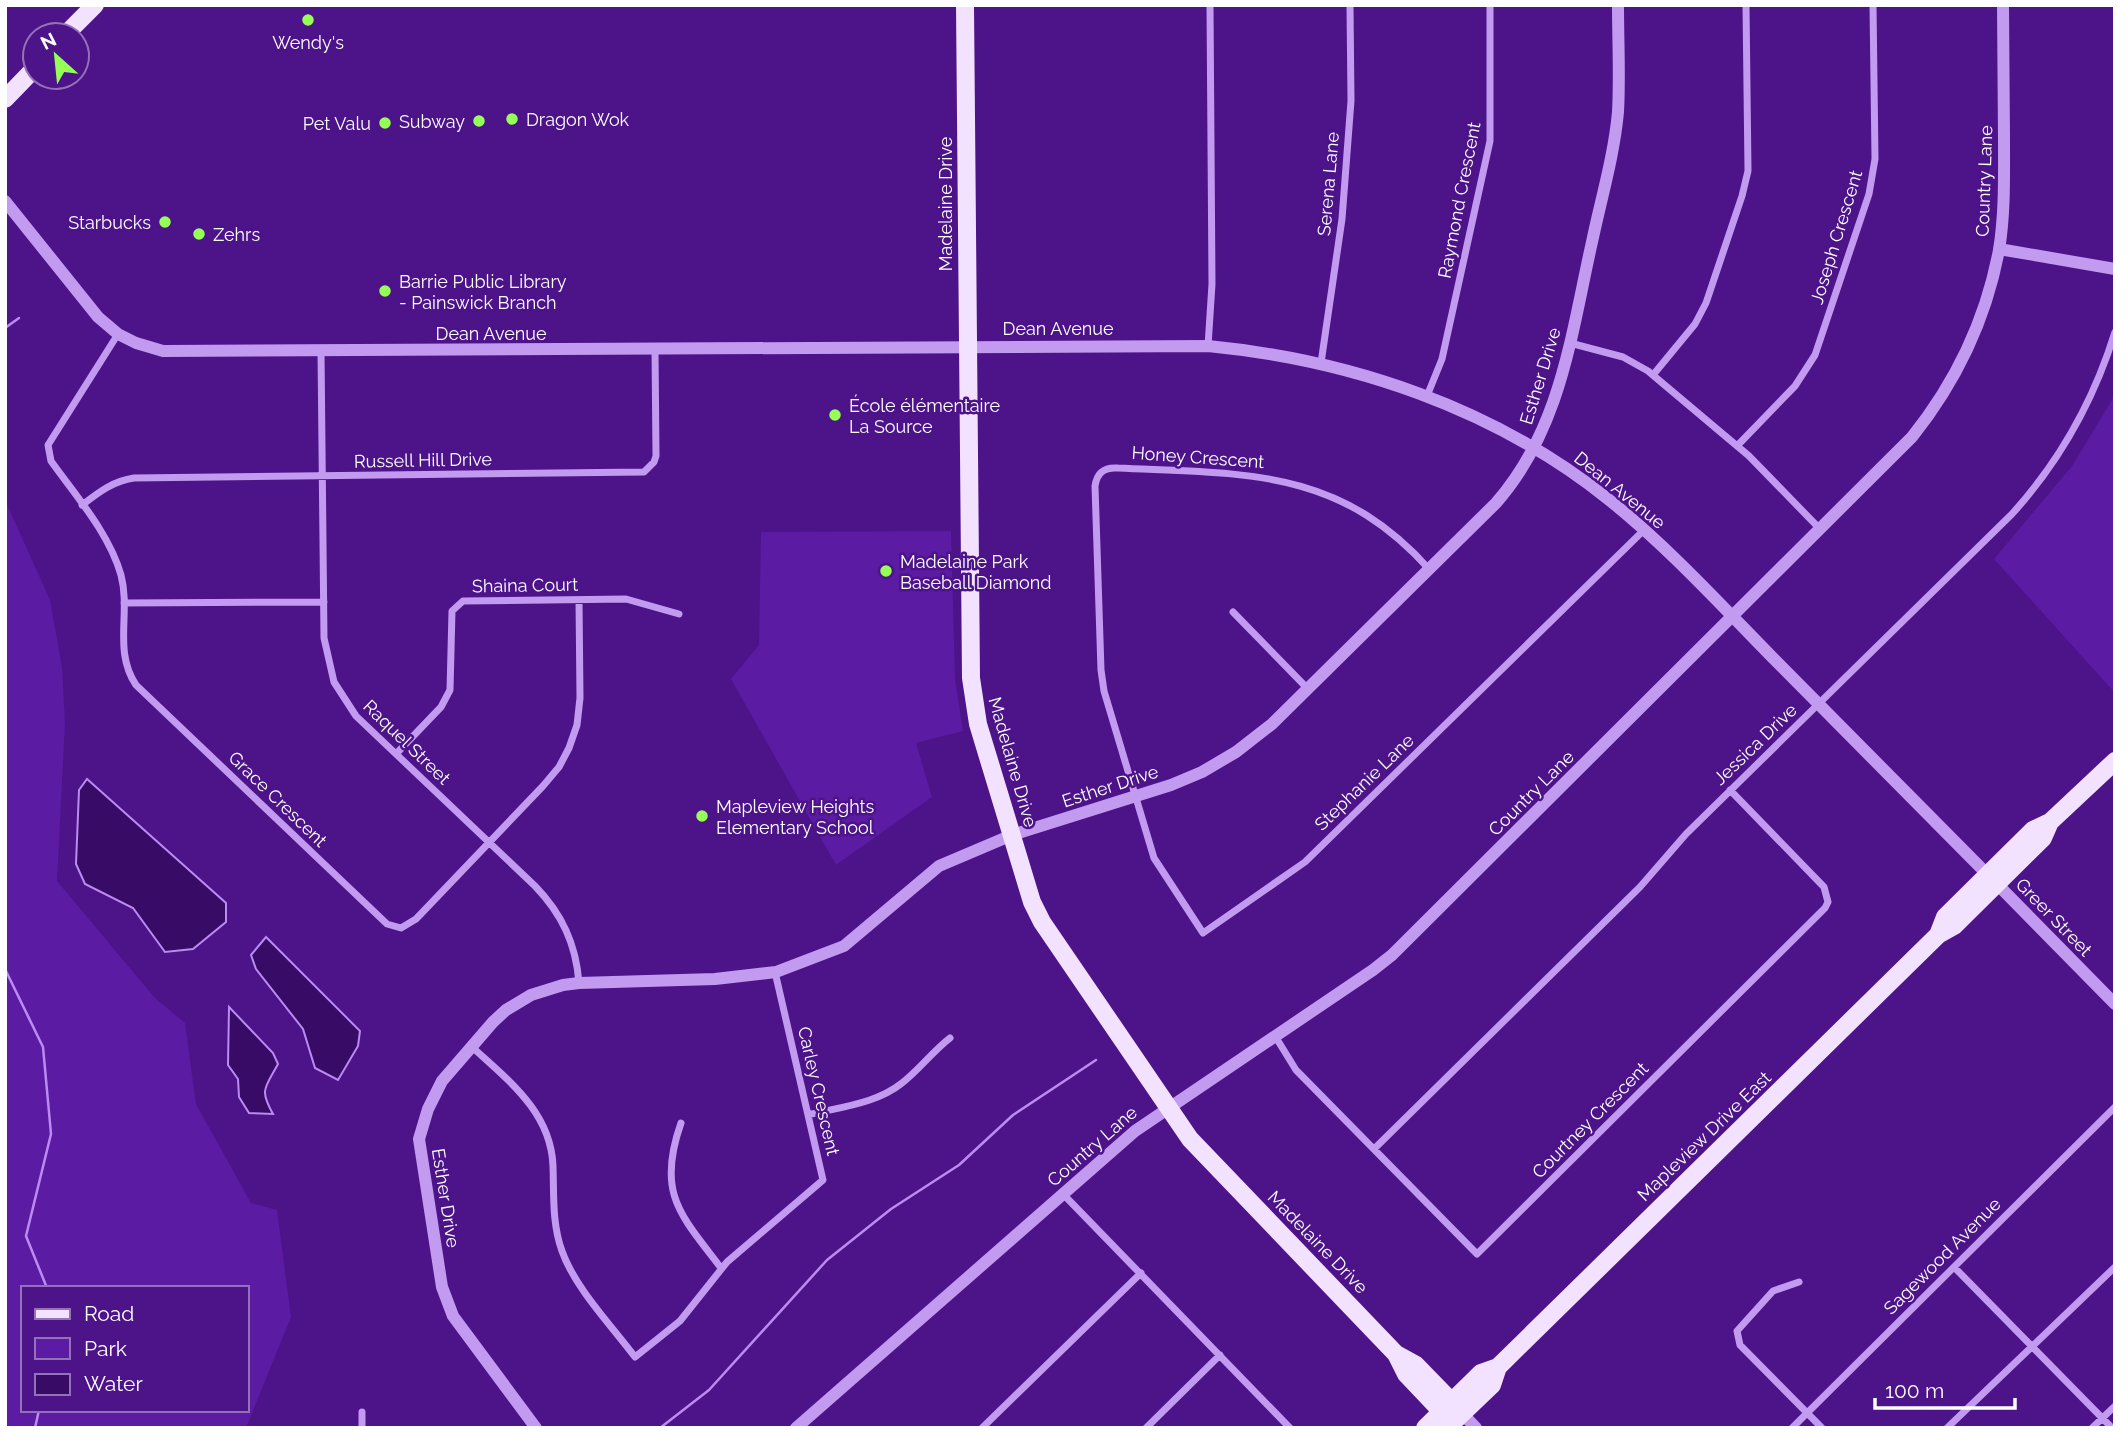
<svg xmlns="http://www.w3.org/2000/svg" width="2120" height="1433" font-family="Raleway,sans-serif">
  <style>
    .green { fill: #5b1ba3; fill-rule: evenodd }
    .water { fill: #380c66; stroke: #bb8bf3; stroke-width: 2 }
    .lines { fill: none; stroke-linecap: round; stroke-linejoin: round }
    .stream { stroke: #bb8bf3; stroke-width: 2.5 }
    .minor { stroke: #c29af0; stroke-width: 7 }
    .tertiary { stroke: #c29af0; stroke-width: 12 }
    .primary { stroke: #f2e2ff; stroke-width: 18 }
    .poi-dot { fill: #95ff58; stroke: #4d1389; stroke-width: 2.5 }
    .labels { text-anchor: middle; dominant-baseline: central; stroke-width: 5; stroke-linejoin: round; paint-order: stroke }
    .poi-label { font-size: 18px; fill: #fff; stroke: #4d1389; text-anchor: start }
    .street-label { font-size: 18px; fill: #fff; stroke: #4d1389 }
  </style>
  <rect width="100%" height="100%" fill="#4d1389"/>
  <!-- green -->
  <path class="green" d="M2115,389v304l-121,-134 78,-93 40,-66z
    M5,500l45,100 12,67 3,56 -8,158 98,117 30,25 11,81 55,99 26,7 14,107 -45,111h-241zM23,1288h224v122h-224z
    M951,531l4,148 8,52 -47,12 16,54 -96,68 -105,-186 28,-34 2,-113z"/>
  <!-- water -->
  <path class="water" d="M87,779l139,124v19l-33,27 -28,3 -32,-44 -48,-24 -9,-20 3,-74z
    M266,937l94,94 -2,15 -20,34 -23,-12 -12,-39 -47,-60 -5,-14z
    M229,1007l44,46 5,11c-13,24 -19,25 -5,50l-24,-1 -10,-16 -1,-18 -10,-14z"/>
  <g class="lines">
    <!-- stream -->
    <path class="stream" d="M5,328l14,-10
      M5,969l38,78 8,87 -25,102 21,52
      M35,1428l4,-18
      M660,1428l49,-38 118,-130 64,-51 68,-44 54,-50 83,-55"/>
    <!-- minor -->
    <path class="minor" d="M118,334l-70,111 3,16c25,35 58,72 70,114 10,38 -8,76 15,110l251,239 14,4 15,-9 127,-133 16,-19 10,-19 8,-23 3,-27 -1,-98
      M1570,343l53,14 25,14 101,85 71,73
      M1208,346l4,-62 -2,-279
      M321,351l3,287 10,44 22,34 179,170c27,28 41,58 44,97
      M1321,363l21,-144 9,-118 -1,-96
      M1653,375l42,-51 11,-21 36,-107 6,-25 -2,-166
      M1427,396l15,-37 48,-218v-136
      M1737,446l58,-60 20,-31 54,-161 6,-35 -2,-154
      M82,505c17,-13 31,-24 52,-27l510,-6 10,-10 2,-6 -1,-107
      M1429,569c-91,-102 -186,-95 -311,-101 -13,-1 -21,4 -23,18l6,184 3,21 50,167 49,75 102,-71 339,-332
      M124,603l200,-1
      M1233,612l74,76
      M396,754l45,-47 9,-17 2,-79 11,-10 163,-2 53,15
      M1275,1036l21,34 181,184 348,-346 3,-6 -4,-15 -94,-97
      M471,1046c37,34 80,66 82,120 1,29 -1,58 9,85 13,37 49,74 73,106l45,-36 47,-59 96,-82 -48,-208
      M808,1115c31,-8 68,-11 94,-32 17,-13 30,-31 48,-45
      M681,1123c-25,71 0,92 40,145
      M1374,1149l266,-262 46,-53 326,-320c48,-53 82,-114 103,-182
      M1063,1194l227,234
      M1954,1267l158,161
      M1799,1282l-26,9 -36,40 3,14 82,83
      M362,1412v16
      M982,1428l159,-155
      M1146,1428l74,-73
      M1792,1428l323,-321
      M1947,1428l168,-161
      M2092,1428l23,-22"/>
    <!-- tertiary -->
    <path class="tertiary" d="M5,201l93,116 20,17 18,9 27,8 1045,-5c144,14 286,62 400,153 59,47 111,104 164,158 72,72 144,145 216,218
      M1999,249l116,20
      M1997,884l118,120
      M1457,1408l19,20
      M536,1428l-83,-112 -11,-29 -23,-148 9,-30 14,-28 51,-59 13,-12 25,-15 32,-10 16,-2 136,-4 61,-7 68,-26 95,-80 73,-31 159,-50 31,-13 34,-20 36,-28 224,-221c65,-74 75,-168 96,-261 9,-43 22,-86 26,-130 2,-35 0,-71 0,-107
      M796,1428l339,-297 238,-161 19,-15 520,-518c44,-55 74,-118 87,-187 6,-37 5,-74 5,-111 0,-45 -1,-89 -1,-134"/>
    <!-- primary -->
    <path class="primary" d="M965,5l6,673 7,46 54,178 10,20 148,217 206,215 20,11 36,37
      M65,35l30,-30
      M5,99l30,-31
      M1938,935l7,-18 88,-87 17,-8 65,-61
      M1396,1354l10,20 36,38
      M1425,1428l56,-55 17,-6 440,-432 16,-9 89,-88 7,-16
      M1447,1428l45,-43 6,-18"/>
  </g>
  <!-- markers -->
  <g class="poi-dot">
    <circle cx="308" cy="20" r="7"/>
    <circle cx="512" cy="119" r="7"/>
    <circle cx="479" cy="121" r="7"/>
    <circle cx="385" cy="123" r="7"/>
    <circle cx="165" cy="222" r="7"/>
    <circle cx="199" cy="234" r="7"/>
    <circle cx="385" cy="291" r="7"/>
    <circle cx="835" cy="415" r="7"/>
    <circle cx="886" cy="571" r="7"/>
    <circle cx="702" cy="816" r="7"/>
  </g>
  <g class="labels">
    <!-- poi labels -->
    <g class="poi-label">
      <text x="308" y="42" text-anchor="middle">Wendy's</text>
      <text x="526" y="119">Dragon Wok</text>
      <text x="465" y="121" text-anchor="end">Subway</text>
      <text x="371" y="123" text-anchor="end">Pet Valu</text>
      <text x="151" y="222" text-anchor="end">Starbucks</text>
      <text x="213" y="234">Zehrs</text>
      <text x="399" y="281">Barrie Public Library<tspan x="399" dy="21">- Painswick Branch</tspan></text>
      <text x="849" y="405">École élémentaire<tspan x="849" dy="21">La Source</tspan></text>
      <text x="900" y="561">Madelaine Park<tspan x="900" dy="21">Baseball Diamond</tspan></text>
      <text x="716" y="806">Mapleview Heights<tspan x="716" dy="21">Elementary School</tspan></text>
    </g>
    <!-- street labels -->
    <g class="street-label">
      <text transform="translate(1984 181) rotate(-88)">Country Lane</text>
      <text transform="translate(1328 184) rotate(-85)">Serena Lane</text>
      <text transform="translate(1459 200) rotate(-79)">Raymond Crescent</text>
      <text transform="translate(945 204) rotate(-90)">Madelaine Drive</text>
      <text transform="translate(1836 237) rotate(-73)">Joseph Crescent</text>
      <text x="1058" y="328">Dean Avenue</text>
      <text x="491" y="333">Dean Avenue</text>
      <text transform="translate(1540 376) rotate(-73)">Esther Drive</text>
      <text transform="translate(1198 457) rotate(4)">Honey Crescent</text>
      <text transform="translate(423 460) rotate(-1)">Russell Hill Drive</text>
      <text transform="translate(1620 490) rotate(39)">Dean Avenue</text>
      <text transform="translate(525 585) rotate(-1)">Shaina Court</text>
      <text transform="translate(407 742) rotate(44)">Raquel Street</text>
      <text transform="translate(1755 744) rotate(-44)">Jessica Drive</text>
      <text transform="translate(1013 762) rotate(74)">Madelaine Drive</text>
      <text transform="translate(1364 782) rotate(-44)">Stephanie Lane</text>
      <text transform="translate(1110 786) rotate(-18)">Esther Drive</text>
      <text transform="translate(1531 793) rotate(-45)">Country Lane</text>
      <text transform="translate(278 799) rotate(44)">Grace Crescent</text>
      <text transform="translate(2054 917) rotate(46)">Greer Street</text>
      <text transform="translate(819 1091) rotate(77)">Carley Crescent</text>
      <text transform="translate(1590 1120) rotate(-45)">Courtney Crescent</text>
      <text transform="translate(1704 1136) rotate(-44)">Mapleview Drive East</text>
      <text transform="translate(1092 1146) rotate(-41)">Country Lane</text>
      <text transform="translate(446 1198) rotate(81)">Esther Drive</text>
      <text transform="translate(1318 1242) rotate(46)">Madelaine Drive</text>
      <text transform="translate(1942 1256) rotate(-45)">Sagewood Avenue</text>
    </g>
  </g>
  <!-- border -->
  <rect width="2120" height="1433" fill="none" stroke="#ffffff" stroke-width="14"/>
  <!-- legend -->
  <rect x="21" y="1286" width="228" height="126" fill="#4d1389" stroke="#9471b8" stroke-width="2"/>
  <rect x="35" y="1309" width="35" height="10" fill="#f2e2ff" stroke="#9471b8" stroke-width="2"/>
  <text x="84" y="1321" font-size="21" fill="#ffffff">Road</text>
  <rect x="35" y="1338" width="35" height="21" fill="#5b1ba3" stroke="#9471b8" stroke-width="2"/>
  <text x="84" y="1356" font-size="21" fill="#ffffff">Park</text>
  <rect x="35" y="1374" width="35" height="21" fill="#380c66" stroke="#9471b8" stroke-width="2"/>
  <text x="84" y="1391" font-size="21" fill="#ffffff">Water</text>
  <!-- north arrow -->
  <g transform="translate(56 56) rotate(333)"><circle r="33" fill="#4d1389" stroke="#9471b8" stroke-width="2"/>
  <path d="M0-5L12 26L0 18L-12 26Z" fill="#95ff58"/>
  <text y="-10" font-size="19" font-weight="bold" text-anchor="middle" fill="#ffffff">N</text>
  </g>
  <!-- scale -->
  <path d="M1875 1398v10h140v-10" fill="none" stroke="#ffffff" stroke-width="3.5"/>
  <text x="1885" y="1398" font-size="21" fill="#ffffff" stroke="#4d1389" stroke-width="5" paint-order="stroke">100 m</text>
</svg>
